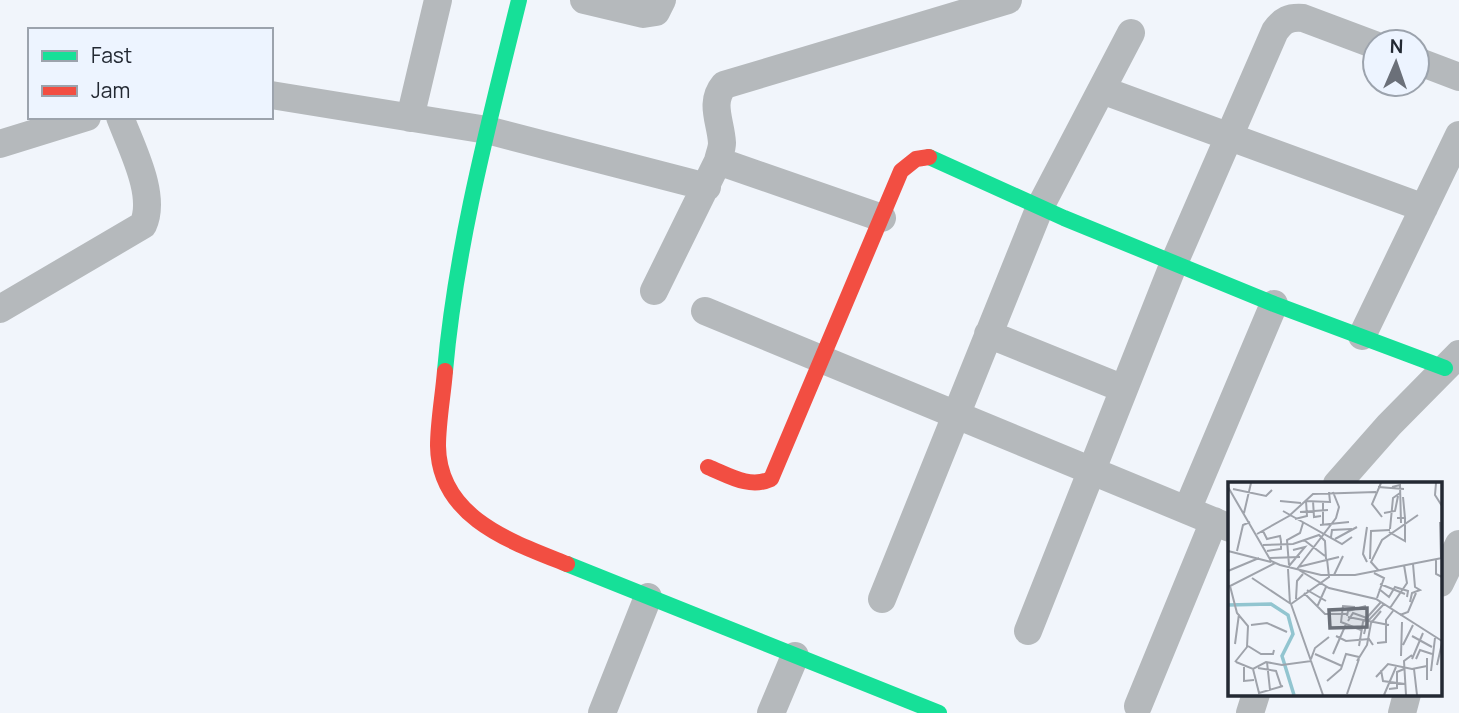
<svg xmlns="http://www.w3.org/2000/svg" width="1459" height="713" font-family="Manrope,sans-serif">
  <style>
    .lines { fill: none; stroke-linecap: round; stroke-linejoin: round }
    .street { stroke: #b5b9bc; stroke-width: 28 }
    .fast { stroke: #16e098; stroke-width: 16 }
    .jam { stroke: #f24e42; stroke-width: 16 }
    .inset-river { fill: none; stroke: #92c5d0; stroke-width: 3.5 }
    .inset-road { fill: none; stroke: #9fa3ab; stroke-width: 2 }
    .view { fill: #6b7079; fill-opacity: 0.15; stroke: #6b7079; stroke-width: 3.5 }
    .inset-edge { fill: none; stroke: #232933; stroke-width: 3.5 }
  </style>
  <rect width="100%" height="100%" fill="#f1f5fb"/>
  <g class="lines">
    <!-- street -->
    <path class="street" d="M584,0l59,14 13,-2 6,-12
      M1417,61l42,16
      M1102,90l322,118
      M271,95l216,35 220,57
      M410,118l28,-118
      M0,144l87,-27
      M718,161l164,57
      M654,291l64,-130c1,-6 4,-12 4,-18 -1,-21 -13,-40 2,-58l284,-85
      M0,309l143,-84c14,-30 -12,-78 -23,-108
      M705,311l525,217
      M988,334l136,55
      M1362,336l97,-201
      M1337,484l52,-59 70,-71
      M1187,510l87,-206
      M1440,583l19,-39
      M882,599l158,-392 91,-174
      M1028,631l146,-368 101,-232c8,-11 14,-14 28,-13l72,27
      M1138,706l76,-185
      M602,713l46,-116
      M771,713l24,-57
      M1250,713l6,-19
      M1402,713l5,-19"/>
    <!-- fast -->
    <path class="fast" d="M929,157l135,61 210,86 171,64
      M445,371c11,-125 44,-249 74,-371
      M567,564l372,149"/>
    <!-- jam -->
    <path class="jam" d="M445,371c-2,25 -7,51 -7,75 1,72 74,96 129,118
      M708,467c20,8 41,22 63,12l130,-308 15,-12 13,-2"/>
  </g>
  <!-- overview -->
  <g transform="translate(1228 482)">
    <rect width="214" height="214" fill="#f1f5fb"/>
    <path class="inset-river" d="M0,123l43,-1 17,11 5,19 -11,22 12,39"/>
    <path class="inset-road" d="M153,1l-9,21 10,13M208,1l-1,12 7,11M0,5l43,74 9,4 41,10h34l87,-17M150,5l26,2M164,5l8,-2 1,38M5,7l33,7 6,-6M52,19l21,2M77,19l25,1 -1,-10M85,19l1,16 7,-1M55,29l59,33 10,-7M72,30l28,-2M16,31l7,-30M156,31l11,-2 3,-15M169,36h8l-2,-21M67,37l12,-3 -1,-15M212,40l1,36M95,42v-22M92,43l29,-3M139,45l-4,27 4,8M162,47l3,-31 7,-5M35,49l4,8 13,-3 1,5M161,50l16,9v-22M29,52l32,-18 24,-22 63,-2M103,55l1,-7 20,-1M107,57l22,-12M76,58l21,16M35,63l30,-1 26,-9 6,6 1,18M0,69l43,11M9,69l6,-26 7,-3M39,69l14,-2v-8M41,76l31,-1M142,77l1,-28 19,-1M208,77v15l6,3M61,83l-2,-25 13,-7 3,-10M61,84l16,-19 -12,3M70,85l41,-10M60,87l2,35M69,87l39,-51 3,-11 -6,-15M71,88l30,18 47,11 66,42M0,89l31,-13M151,89l-8,-9 11,-22 36,-25M146,91l10,5 -7,20M106,93l9,-19M24,96l39,26M152,102l25,10M151,107l10,8 6,-10 13,4 -1,6M79,108l19,11M76,111l21,21h23M68,117l1,-18 6,-7M182,120l2,-9 8,-3 -5,-3 -2,-23M63,122l38,-27 -2,-18M63,122l20,57M89,125l9,-20M127,125l-12,-1 -2,16 20,8M162,126l17,-25 -3,-18M172,133l8,-3 8,-19M119,134l1,-5 18,-5M120,135l41,8M120,139l5,-8 14,5M23,143l16,-2 20,9M136,152l3,-12 17,-18M108,154l10,5 23,-2 4,6M184,154l20,11M149,161l9,-1v-22l7,-9M7,162l4,-30M175,163l10,-20M20,164l13,8h12l1,-4M131,164l4,-24 18,-20M87,172l27,12M105,172l13,-30M173,174l1,-34M199,176v22M83,177l4,-11 14,-11M184,177l11,-26M188,177l4,-9 12,4M129,179l10,-16 4,-22 10,-12M7,180l12,-15 1,-21 -11,-13 -7,-27 45,-23M8,180l17,7 13,-7 16,3 29,-4 12,34M39,180l3,28M209,183l5,-22M16,185v14l10,-1M30,186l18,3 5,15M25,187l6,24 24,-7M186,187l3,26M153,188l2,11 22,3M203,189l4,-33M148,195l12,-13 24,5 15,-3M99,199l14,-12 5,-15 13,3M161,207l8,-1v-16l7,-3M119,212l12,-35M156,213l12,-28M178,213l-2,-34 8,-6"/>
    <path class="view" d="M139,126v19l-37,1 -1,-18z"/>
    <rect width="214" height="214" class="inset-edge"/>
  </g>
  <!-- legend -->
  <rect x="28" y="28" width="245" height="91" fill="#edf4ff" stroke="#9ca3ad" stroke-width="2"/>
  <rect x="42" y="51" width="35" height="10" fill="#16e098" stroke="#9ca3ad" stroke-width="2"/>
  <text x="91" y="63" font-size="21" fill="#232933">Fast</text>
  <rect x="42" y="86" width="35" height="10" fill="#f24e42" stroke="#9ca3ad" stroke-width="2"/>
  <text x="91" y="98" font-size="21" fill="#232933">Jam</text>
  <!-- north arrow -->
  <g transform="translate(1396 63) rotate(2)"><circle r="33" fill="#edf4ff" stroke="#9ca3ad" stroke-width="2"/>
  <path d="M0-5L12 26L0 18L-12 26Z" fill="#6b7079"/>
  <text y="-10" font-size="19" font-weight="bold" text-anchor="middle" fill="#232933">N</text>
  </g>
</svg>
